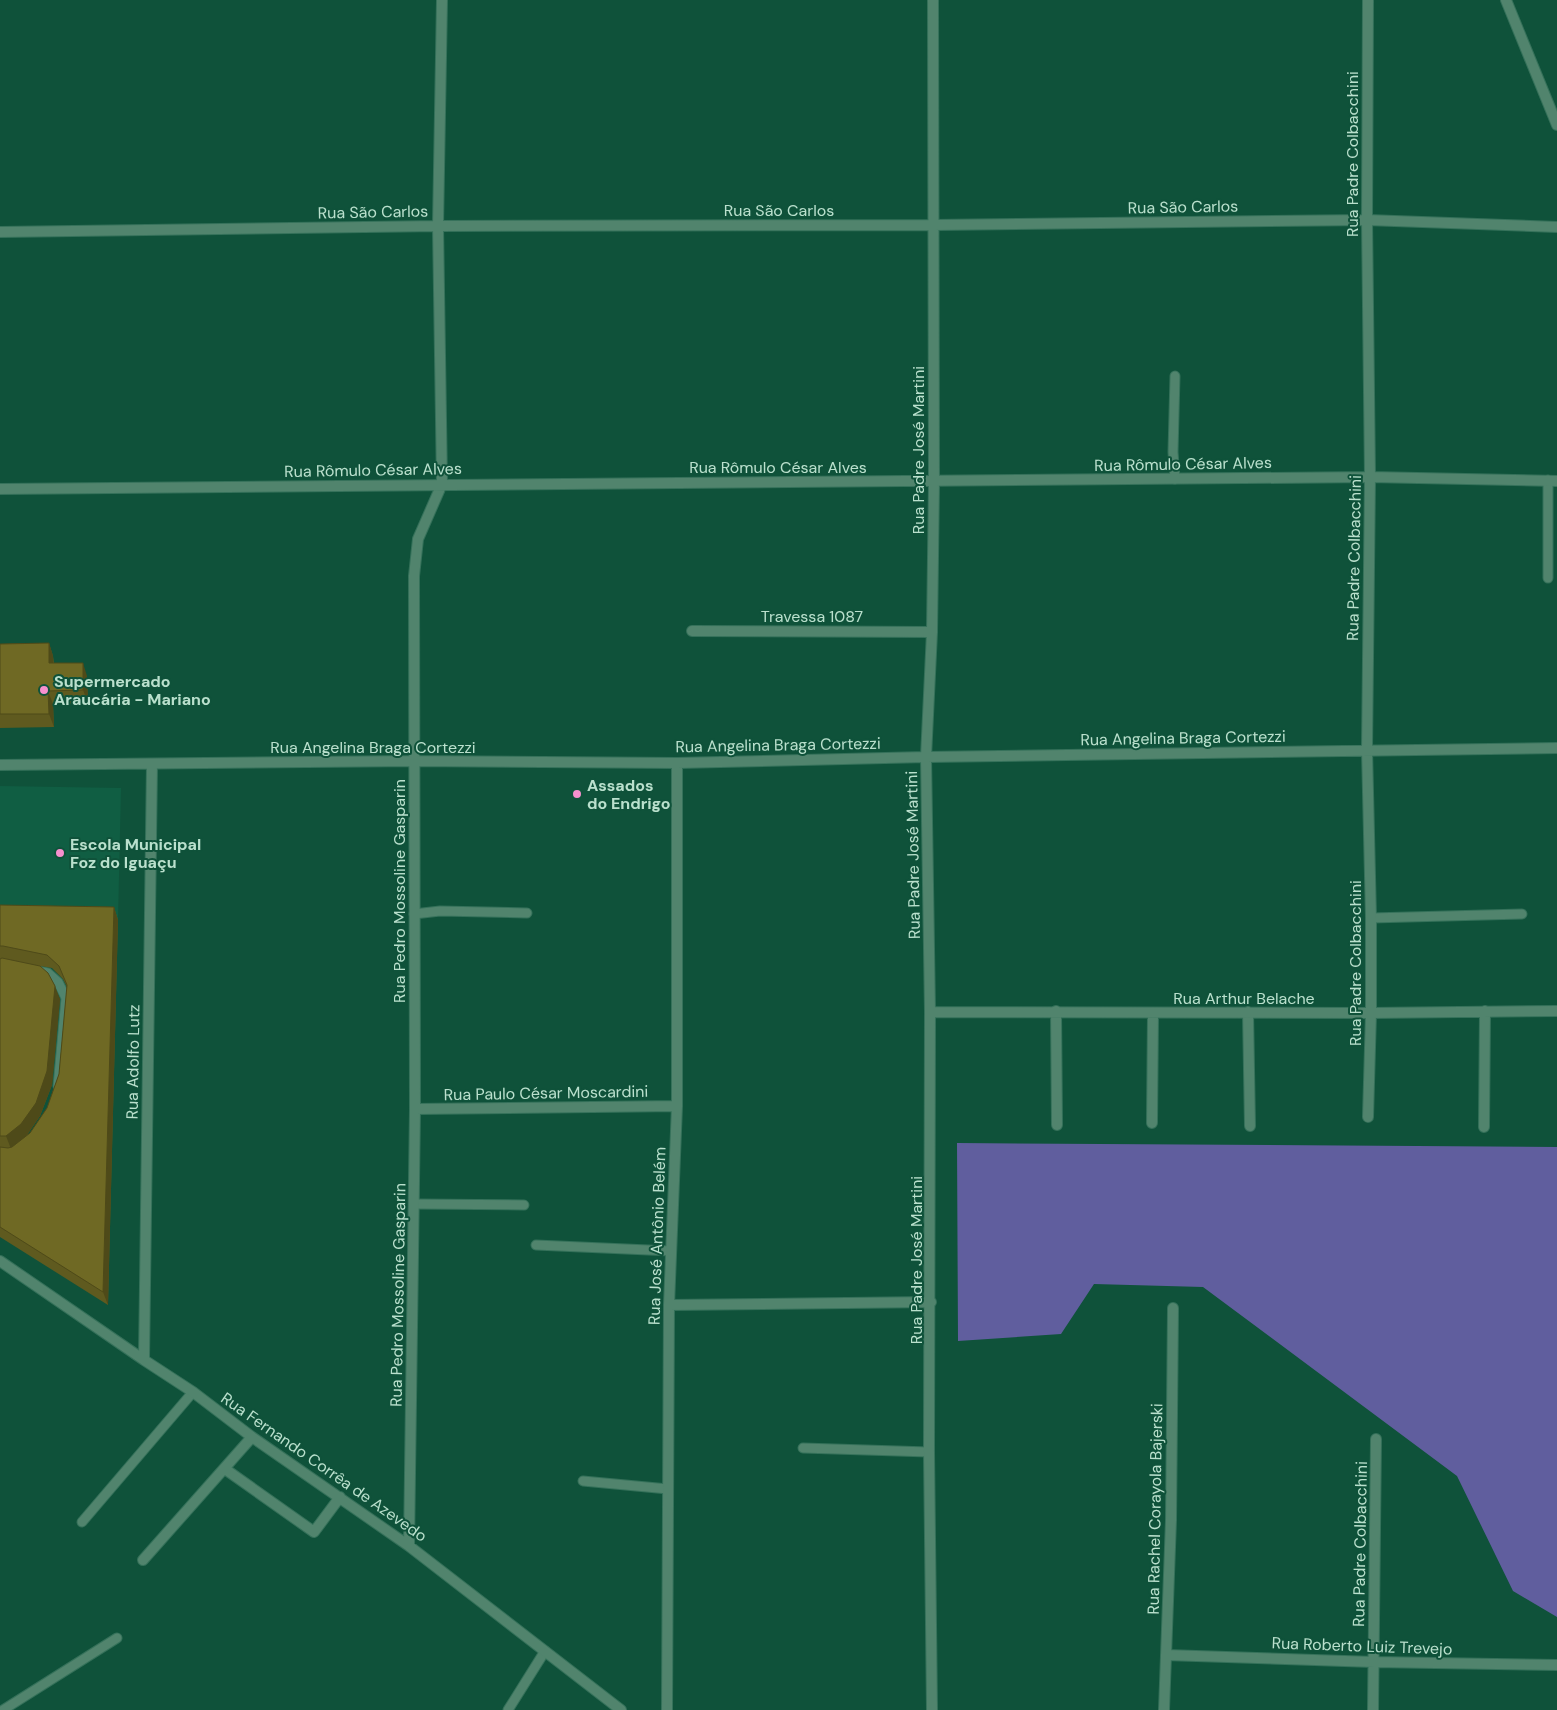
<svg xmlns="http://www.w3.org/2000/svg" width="1557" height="1710" font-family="'DM Sans',sans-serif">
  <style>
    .built { fill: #105e43 }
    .green { fill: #605e9e }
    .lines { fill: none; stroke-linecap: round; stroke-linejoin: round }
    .service-casing { stroke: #35715a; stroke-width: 11 }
    .minor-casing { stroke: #35715a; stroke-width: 12 }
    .service { stroke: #51846d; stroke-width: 9 }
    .minor { stroke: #51846d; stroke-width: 10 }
    .wall { fill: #5f5a1f; fill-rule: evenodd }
    .shaded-wall { fill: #4e4a19 }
    .building { fill: #6f6924; stroke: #4e4a19 }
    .poi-dot { fill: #f790ce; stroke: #0f523a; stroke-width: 2 }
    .labels { text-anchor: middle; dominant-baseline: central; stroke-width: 4; stroke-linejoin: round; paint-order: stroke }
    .street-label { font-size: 16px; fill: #bae0cd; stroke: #0f523a }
    .poi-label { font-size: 16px; font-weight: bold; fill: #bae0cd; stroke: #0f523a; text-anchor: start }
  </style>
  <rect width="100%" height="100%" fill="#0f523a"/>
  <!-- built -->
  <path class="built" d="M0,786l121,2 -3,132 -118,-2z"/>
  <!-- green -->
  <path class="green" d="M957,1143l600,4v470l-44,-26 -56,-115 -254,-189 -109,-3 -33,50 -103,7z"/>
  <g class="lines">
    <!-- service casing -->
    <g class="service-casing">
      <path id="service" d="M1175,479l-2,-27 2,-76
        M1548,578v-98
        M414,914l26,-3 87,2
        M1371,918l151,-4
        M38,971l10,2 10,9 8,16 -8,88
        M414,1204l110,1
        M536,1245l135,6
        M803,1448l126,4
        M583,1481l85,8
        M82,1522l111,-130
        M3,1710l114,-72
        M508,1710l37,-59"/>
    </g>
    <!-- minor casing -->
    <g class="minor-casing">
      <path id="minor" d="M1368,0l-1,220 3,257 -3,273 4,168v95l-3,104
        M1506,0l51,125
        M0,232l438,-6 495,-1 434,-5 190,7
        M0,489l1370,-12 187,4
        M692,631l240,1
        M0,765l414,-4 263,2 249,-6 631,-9
        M1056,1011l1,114
        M930,1012l441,1 186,-2
        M1248,1012l2,114
        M415,1109l262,-3
        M1152,1123l1,-110
        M1484,1127l1,-116
        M0,1261l144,99 49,32 59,45 157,109 212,164
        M669,1305l262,-3
        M144,1360l8,-596
        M225,1469l89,63 26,-35
        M409,1546l6,-437 -1,-533 4,-37 24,-55 -4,-258 4,-226
        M143,1560l109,-123
        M1166,1655l208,7 183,3
        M667,1710l2,-405 8,-199v-343
        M932,1710l-3,-258 1,-440 -4,-255 6,-125 2,-150 -1,-482
        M1164,1710l7,-190 2,-212
        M1373,1710l3,-271"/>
    </g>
    <!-- service -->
    <use href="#service" class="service"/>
    <!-- minor -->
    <use href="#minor" class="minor"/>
  </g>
  <!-- wall -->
  <path class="wall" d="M49,643l4,13 1,7 33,13 1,27 -35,1 1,23 -54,1v-84z
    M0,905l114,2 4,13 -10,385 -108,-68zM40,966l12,2 11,11 4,8 -8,87 -12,34 -17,25 -3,2 13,-19 12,-31 8,-86z"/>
  <!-- shaded-wall -->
  <path class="shaded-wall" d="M49,643l4,13 1,21 -5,-14z
    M83,663l4,13 1,27 -5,-13z
    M48,691l5,13 1,23 -5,-13z
    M114,907l4,13 -10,385 -5,-13z
    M55,986l5,13 -8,86 -12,31 -15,22 -14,11 -5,-13z"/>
  <!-- building -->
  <path class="building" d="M49,643v20h34v27l-35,1 1,23h-49v-70z
    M0,905l114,2 -11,385 -103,-65v-80l8,1 4,-1 18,-14 17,-25 12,-34 8,-89 -8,-19 -12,-11 -44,-9h-3z
    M2,958l38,8 8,7 7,13 -8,85 -11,32 -15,21 -15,12h-6v-177z"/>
  <!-- markers -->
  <g class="poi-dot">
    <circle cx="44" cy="690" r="5"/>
    <circle cx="577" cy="794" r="5"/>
    <circle cx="60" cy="853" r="5"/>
  </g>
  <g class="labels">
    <!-- street labels -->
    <g class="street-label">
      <text transform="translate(1352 154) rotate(-90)">Rua Padre Colbacchini</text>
      <text transform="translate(1183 207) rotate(-1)">Rua São Carlos</text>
      <text x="779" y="210">Rua São Carlos</text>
      <text transform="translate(373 212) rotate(-1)">Rua São Carlos</text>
      <text transform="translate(918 450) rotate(-90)">Rua Padre José Martini</text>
      <text transform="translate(1183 464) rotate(-1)">Rua Rômulo César Alves</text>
      <text x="778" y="467">Rua Rômulo César Alves</text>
      <text transform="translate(373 470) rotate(-1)">Rua Rômulo César Alves</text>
      <text transform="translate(1354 558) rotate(-89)">Rua Padre Colbacchini</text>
      <text x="812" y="616">Travessa 1087</text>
      <text transform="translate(1183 738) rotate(-1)">Rua Angelina Braga Cortezzi</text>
      <text transform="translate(778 745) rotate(-1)">Rua Angelina Braga Cortezzi</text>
      <text x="373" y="747">Rua Angelina Braga Cortezzi</text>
      <text transform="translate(913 855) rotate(-91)">Rua Padre José Martini</text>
      <text transform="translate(399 891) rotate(-90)">Rua Pedro Mossoline Gasparin</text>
      <text transform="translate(1355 963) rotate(-90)">Rua Padre Colbacchini</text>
      <text x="1244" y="998">Rua Arthur Belache</text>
      <text transform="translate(133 1062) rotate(-89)">Rua Adolfo Lutz</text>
      <text transform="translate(546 1093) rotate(-1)">Rua Paulo César Moscardini</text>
      <text transform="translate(657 1236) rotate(-88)">Rua José Antônio Belém</text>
      <text transform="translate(916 1260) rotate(-90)">Rua Padre José Martini</text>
      <text transform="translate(398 1295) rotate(-89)">Rua Pedro Mossoline Gasparin</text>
      <text transform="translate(324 1467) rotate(35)">Rua Fernando Corrêa de Azevedo</text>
      <text transform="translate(1155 1509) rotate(-89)">Rua Rachel Corayola Bajerski</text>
      <text transform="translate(1360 1544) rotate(-89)">Rua Padre Colbacchini</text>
      <text transform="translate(1362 1646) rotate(2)">Rua Roberto Luiz Trevejo</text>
    </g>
    <!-- poi labels -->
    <g class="poi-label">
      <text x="54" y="681">Supermercado<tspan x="54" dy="18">Araucária - Mariano</tspan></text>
      <text x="587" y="785">Assados<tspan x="587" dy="18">do Endrigo</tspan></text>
      <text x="70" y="844">Escola Municipal<tspan x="70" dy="18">Foz do Iguaçu</tspan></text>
    </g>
  </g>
</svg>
